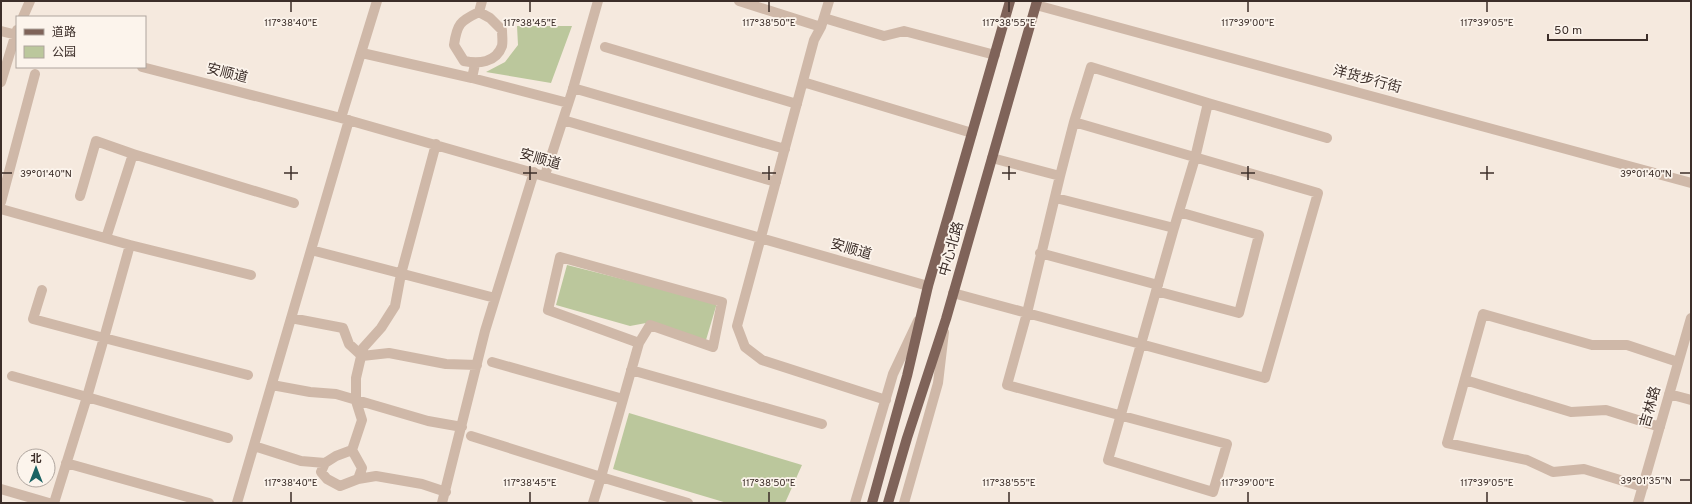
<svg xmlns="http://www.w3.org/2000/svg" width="1692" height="504" font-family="Overpass,'Noto Sans SC',sans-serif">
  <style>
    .green { fill: #bbc79c }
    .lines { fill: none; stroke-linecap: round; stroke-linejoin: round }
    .minor { stroke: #cfb8a8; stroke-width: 10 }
    .major { stroke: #7f6359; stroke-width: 10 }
    .ticks { fill: none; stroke: #3c2e29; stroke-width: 1.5 }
    .labels { text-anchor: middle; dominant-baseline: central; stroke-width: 3.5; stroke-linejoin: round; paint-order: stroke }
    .street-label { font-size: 14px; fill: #3c2e29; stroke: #fcf4ec }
    .ticks-label { font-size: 10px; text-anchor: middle; fill: #3c2e29; stroke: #fcf4ec; stroke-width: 3.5; stroke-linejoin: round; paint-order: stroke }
  </style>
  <rect width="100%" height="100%" fill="#f5e9de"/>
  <!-- green -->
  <path class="green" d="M517,26h55l-21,57 -65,-11 19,-10 13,-17z
    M567,265l150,38 -11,37 -60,-17 -16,3 -74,-21z
    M629,413l173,52 -17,38h-58l-114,-34z"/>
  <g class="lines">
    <!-- minor -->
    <path class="minor" d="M739,1l82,26
      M829,1l-8,26 -7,13 -77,286 8,21 17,13 124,40
      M1036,5l655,178
      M479,12l11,6 12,12c0,5 1,12 0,16 -6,17 -24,18 -38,15l-10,-16c3,-21 6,-24 25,-33z
      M479,12l3,-11
      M23,17l7,-16
      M824,18l60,18 20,-5 91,24
      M1,31l16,4
      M605,47l192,57
      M362,53l110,25
      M475,64l-3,14 96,25
      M142,67l199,51 587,168
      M1,82l16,-52
      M803,82l169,51
      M573,88l212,61
      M341,118l36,-117
      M563,120l213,62
      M1074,122l17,-55 117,36
      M992,158l68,18 14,-54 244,71 -53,185 -238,-65 33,-137
      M545,175l27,-83 26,-91
      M80,196l16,-55 37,13
      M1056,198l118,30 21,-70 13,-55 119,35
      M1,202l34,-128
      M1,209l129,36
      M106,238l27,-84 161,49
      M311,250l184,48
      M1040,253l118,32
      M1156,291l83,22 20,-78 -80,-23
      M953,293l74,20 -20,72 220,59 -14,48 -105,-32c22,-77 44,-155 66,-232
      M291,318l52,10 6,16 13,12 27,-3 57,11 31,1
      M492,362l131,37
      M631,370l191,54
      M248,375l-144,-37 26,-93 121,30
      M12,376l75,21 17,-59 -71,-19 9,-29
      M1465,380l106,32 35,-2 54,17
      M272,385l38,7 26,2 92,27 34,6
      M1669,394l22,6
      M471,436l130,41 38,-134 -91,-33 12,-53 162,45 -9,45 -63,-22 -11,18
      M254,446l47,15 24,2 11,-7 16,-6 10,-30 -6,-19v-23l7,-30 18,-20 14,-22 6,-32 35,-130
      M66,463l143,40
      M325,463l-4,9 6,7 13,7 18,-7 4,-11 -10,-18
      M358,479l18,-3 46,8 24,8
      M1643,487l-59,-18 -31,3 -26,-12 -80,-17 36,-129 109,31h35l51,17
      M1,489l48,14
      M54,503l33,-106 141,41
      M237,503l112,-383
      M442,503l43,-172 49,-159
      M593,503l8,-26 87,26
      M855,503l38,-129 25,-53
      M904,503l34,-120 6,-51
      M1638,503l53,-185"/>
    <!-- major -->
    <path class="major" d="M872,503l35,-127 21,-90 82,-285
      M888,503l19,-65 39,-119 91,-318"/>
  </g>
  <!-- ticks -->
  <path class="ticks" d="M291,2v10M530,2v10M769,2v10M1009,2v10M1248,2v10M1487,2v10M291,166v14M530,166v14M769,166v14M1009,166v14M1248,166v14M1487,166v14M2,173h10M284,173h14M523,173h14M762,173h14M1002,173h14M1241,173h14M1480,173h14M1680,173h10M1680,480h10M291,492v10M530,492v10M769,492v10M1009,492v10M1248,492v10M1487,492v10"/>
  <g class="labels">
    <!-- street labels -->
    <g class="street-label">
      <text transform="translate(227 74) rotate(14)">安顺道</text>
      <text transform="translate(1367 80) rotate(15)">洋货步行街</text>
      <text transform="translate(540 160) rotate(16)">安顺道</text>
      <text transform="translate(952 249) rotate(-74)">中心北路</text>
      <text transform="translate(851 250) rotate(16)">安顺道</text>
      <text transform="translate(1651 407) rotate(-74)">吉林路</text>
    </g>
  </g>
  <g class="ticks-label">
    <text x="291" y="26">117°38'40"E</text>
    <text x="530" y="26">117°38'45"E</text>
    <text x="769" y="26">117°38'50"E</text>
    <text x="1009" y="26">117°38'55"E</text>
    <text x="1248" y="26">117°39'00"E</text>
    <text x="1487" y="26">117°39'05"E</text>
    <text x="46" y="177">39°01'40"N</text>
    <text x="1646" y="177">39°01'40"N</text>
    <text x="1646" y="484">39°01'35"N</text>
    <text x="291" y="486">117°38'40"E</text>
    <text x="530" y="486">117°38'45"E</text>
    <text x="769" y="486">117°38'50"E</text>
    <text x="1009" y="486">117°38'55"E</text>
    <text x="1248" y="486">117°39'00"E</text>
    <text x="1487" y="486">117°39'05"E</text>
  </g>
  <!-- border -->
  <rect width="1692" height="504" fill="none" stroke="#3c2e29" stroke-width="4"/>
  <!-- legend -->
  <rect x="16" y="16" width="130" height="52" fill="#fcf4ec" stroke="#afa59e"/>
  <rect x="24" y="29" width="20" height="6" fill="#7f6359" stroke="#afa59e"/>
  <text x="52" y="36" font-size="12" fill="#3c2e29">道路</text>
  <rect x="24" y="46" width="20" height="12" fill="#bbc79c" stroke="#afa59e"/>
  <text x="52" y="56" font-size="12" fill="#3c2e29">公园</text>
  <!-- north arrow -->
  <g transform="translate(36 468)"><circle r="19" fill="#fcf4ec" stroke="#afa59e"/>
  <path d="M0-3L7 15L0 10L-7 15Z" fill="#196263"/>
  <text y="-6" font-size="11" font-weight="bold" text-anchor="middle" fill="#3c2e29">北</text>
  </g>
  <!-- scale -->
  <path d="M1548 34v6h99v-6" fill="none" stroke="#3c2e29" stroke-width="2"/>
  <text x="1554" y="34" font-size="12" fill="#3c2e29" stroke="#fcf4ec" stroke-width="3" paint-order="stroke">50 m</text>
</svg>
